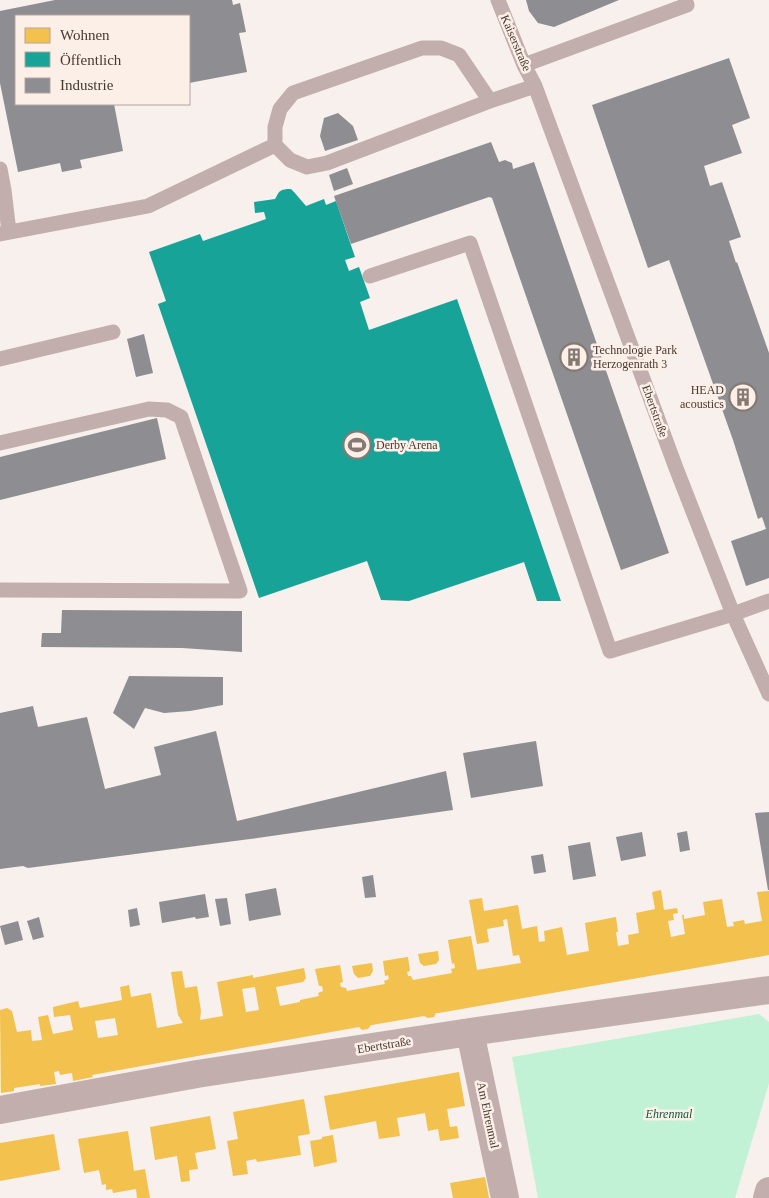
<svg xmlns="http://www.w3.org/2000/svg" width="769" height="1198" font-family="Georgia,serif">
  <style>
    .green { fill: #c1f2d5 }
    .homes { fill: #f2c14e; fill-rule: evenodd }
    .public { fill: #17a398 }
    .industry { fill: #8d8d92 }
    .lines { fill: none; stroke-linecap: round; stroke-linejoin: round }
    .lane { stroke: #c2aeac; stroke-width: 15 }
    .street { stroke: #c2aeac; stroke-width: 28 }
    .labels { text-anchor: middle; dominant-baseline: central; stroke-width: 5; stroke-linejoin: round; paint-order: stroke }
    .street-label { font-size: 12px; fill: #463932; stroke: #fcefe7 }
    .poi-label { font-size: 12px; fill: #463932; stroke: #fcefe7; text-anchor: start }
    .park-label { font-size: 12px; font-style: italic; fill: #075b3c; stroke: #fcefe7 }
  </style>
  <rect width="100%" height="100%" fill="#f7f0ec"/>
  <!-- green -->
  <path class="green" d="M759,1014l10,8v61l-34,115h-197l-26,-141z"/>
  <!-- homes -->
  <path class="homes" d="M661,890l3,20 13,-2 1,5 -5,1 1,6 -6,1 3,16 14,-3 -3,-19h2v4l21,-4 -2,-13 19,-3 5,28 7,-1 -1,-4 11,-2 1,4 17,-3 -5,-29 12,-1v64l-330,58h-3l-2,4 -6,1 -4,-2 -52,9h-1l-3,4 -6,1 -3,-3 -267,48 1,2 -20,4 -1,-8 -12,2 -1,-4 -5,1 2,12 -16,2v-2l-26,4v3l-13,2 -1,-83 7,-2 5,3 5,21 14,-2 1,11 10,-1 -4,-23 10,-2 5,19 20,-4 -3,-15 -16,2 -1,-10 25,-6 2,7 42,-8 -2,-13 9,-2 2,12 20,-4 6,35 26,-5 -5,-8 -7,-43 11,-1 3,17 12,-2 4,25 -1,9 23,-4 -6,-34 36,-7v3l51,-10 2,10 -3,4 -27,5 4,19 20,-4v-2l19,-4 -1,-3 5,-2 -1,-5h-3l-4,-17 25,-4 3,17 -3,1 1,4 5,1 1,3 38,-7 -1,-3 5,-2 -1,-4 -3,1 -2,-15 12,-2 13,-2 2,14 -3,1 1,4h3l2,4 39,-7 -1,-4 4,-1 -1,-5 -2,1 -4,-24 23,-4 6,34 44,-7 -2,-8 -6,1 -6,-37 -4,1 1,6 -17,3 2,13 -12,2 -8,-44 13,-2 2,13 34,-6 4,24 15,-3 2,16 6,-1 -1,-10 18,-4 5,28 22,-4 -4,-28 31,-6 2,15h-2l2,14 11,-2 -1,-9 11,-2 -3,-20 19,-4 -3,-17zM255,987l4,23 -13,2 -4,-23zM115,1018l3,17 -20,3 -3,-17z
    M438,951l1,9 -3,4 -12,2 -4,-3 -2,-9z
    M372,963l1,8 -3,5 -12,2 -4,-4 -2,-8z
    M459,1072l6,34 -18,3 3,18 7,-1 2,12 -19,3 -2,-12 -10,2 -3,-18 -28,5 3,18 -21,3 -3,-18 -46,9 -6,-34z
    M304,1099l6,35 -12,2 3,19 -44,7 -1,-3 -10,2 2,13 -15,2 -6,-35 11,-2 -5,-27z
    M210,1116l6,33 -21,4 3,16 -9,1 1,11 -9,1 -4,-26 -22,4 -5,-33z
    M128,1131l6,40 11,-2 5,29h-13l-1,-9 -23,4 -1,-4 -6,1v-6l-4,1 -3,-15 -15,3 -6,-34z
    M54,1134l6,36 -60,11v-38z
    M333,1135l4,27 -23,5 -4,-26 12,-2v-2z
    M485,1177l4,21h-36l-3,-15z"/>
  <!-- public -->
  <path class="public" d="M287,189h4l3,3 12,14 18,-7 2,6 10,-4 19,56 -10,3 4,11 10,-4 11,31 -10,4 9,28 88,-31 104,302h-24l-13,-39 -115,39 -28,-1 -14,-39 -108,37 -101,-294 8,-3 -17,-49 51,-18 3,7 63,-22 -2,-7 -9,1 -1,-11 21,-3 4,-7 3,-2z"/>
  <!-- industry -->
  <path class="industry" d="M55,0h177l1,5 7,-2 6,29 -7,1 8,39 -58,11v-67h-173v88h98l9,47 -43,9 2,8 -20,4 -2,-9 -42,9 -18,-89v-72z
    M526,0h93l-65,27 -16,-4 -9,-12z
    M729,58l21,60 -18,7 10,28 -38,13 6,20 12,-4 19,55 -12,4 7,22 1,-1 32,91v225l-23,8 -15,-45 35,-12 -4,-12 -4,2 -25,-79 -64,-180 -21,8 -56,-163z
    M338,113l15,13 5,14 -33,11 -5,-15 4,-18z
    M491,142l8,20 6,-2 7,3 1,6 21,-7 135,391 -48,17 -129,-372 -3,-1 -138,47 -17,-48z
    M347,168l6,16 -19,7 -5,-16z
    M144,334l9,39 -17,4 -9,-38z
    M157,418l9,41 -166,41v-43z
    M62,610l180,1v41l-60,-4 -141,-1 1,-14h19z
    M129,676l94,1v28l-33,6 -26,2 -19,-5 -11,21 -21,-16z
    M33,706l5,21 49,-10 18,72 56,-14 -7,-28 62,-16 21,90 209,-50 7,39 -203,29 -222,29 -5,-2 -23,3v-156z
    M536,741l7,45 -72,12 -8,-45z
    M769,812v78h-1l-13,-77z
    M687,831l3,19 -10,2 -3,-19z
    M642,832l4,24 -25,5 -5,-24z
    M590,842l6,34 -23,4 -5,-34z
    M543,854l3,18 -12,2 -3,-18z
    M373,875l3,22 -11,1 -3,-21z
    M276,888l5,27 -32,6 -4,-27z
    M205,894l4,23 -13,2 -1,-2 -33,6 -3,-21z
    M227,898l4,26 -11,2 -5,-27z
    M137,908l3,17 -10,2 -2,-17z
    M39,917l5,20 -11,3 -6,-19z
    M18,921l5,19 -18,5 -5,-19z"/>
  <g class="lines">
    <!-- lane -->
    <path class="lane" d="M498,0l26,65 11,21
      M524,65l163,-60 -2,-5
      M490,101l-31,-46 -18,-7h-19l-129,45 -13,16 -5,18v18l15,15 17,7 20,-4 163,-62 45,-15 141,382 57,146 36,80
      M0,169l4,21 5,42
      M0,234l148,-28 127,-61
      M370,276l100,-33 140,408 123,-37 36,-13
      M0,359l113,-27
      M0,443l149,-34 18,1 14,7 59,174 -240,-1"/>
    <!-- street -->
    <path class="street" d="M470,1032l35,166
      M0,1110l197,-36 273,-42 299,-42
      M767,1198l2,-7"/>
  </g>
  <!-- icons -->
  <defs>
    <g id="building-ring" transform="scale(1.4375)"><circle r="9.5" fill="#fcefe7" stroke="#847973" stroke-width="1.5"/><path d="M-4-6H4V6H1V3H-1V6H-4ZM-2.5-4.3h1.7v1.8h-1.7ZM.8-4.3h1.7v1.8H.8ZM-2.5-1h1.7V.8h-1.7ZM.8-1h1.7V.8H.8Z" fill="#847973"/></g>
    <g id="stadium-ring" transform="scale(1.4375)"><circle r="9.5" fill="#fcefe7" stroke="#847973" stroke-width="1.5"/><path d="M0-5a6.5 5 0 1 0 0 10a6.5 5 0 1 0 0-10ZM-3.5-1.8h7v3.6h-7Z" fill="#847973"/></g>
  </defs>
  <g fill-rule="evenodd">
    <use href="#building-ring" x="574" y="357"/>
    <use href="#building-ring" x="743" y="397"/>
    <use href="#stadium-ring" x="357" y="445"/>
  </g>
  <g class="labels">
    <!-- street labels -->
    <g class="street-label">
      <text transform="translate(516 43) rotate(67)">Kaiserstraße</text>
      <text transform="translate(655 411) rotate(70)">Ebertstraße</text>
      <text transform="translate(384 1045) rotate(-9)">Ebertstraße</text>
      <text transform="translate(488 1115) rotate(78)">Am Ehrenmal</text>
    </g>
    <!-- poi labels -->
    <g class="poi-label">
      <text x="593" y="350">Technologie Park<tspan x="593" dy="14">Herzogenrath 3</tspan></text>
      <text x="724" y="390" text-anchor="end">HEAD<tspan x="724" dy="14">acoustics</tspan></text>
      <text x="376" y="445">Derby Arena</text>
    </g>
    <!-- park labels -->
    <g class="park-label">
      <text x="669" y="1114">Ehrenmal</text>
    </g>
  </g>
  <!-- legend -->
  <rect x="15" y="15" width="175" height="90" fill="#fcefe7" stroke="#b3a69f"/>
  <rect x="25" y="28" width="25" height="15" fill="#f2c14e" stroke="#b3a69f"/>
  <text x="60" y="40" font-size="15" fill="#463932">Wohnen</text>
  <rect x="25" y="52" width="25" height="15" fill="#17a398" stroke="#b3a69f"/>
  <text x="60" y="65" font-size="15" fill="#463932">Öffentlich</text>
  <rect x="25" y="78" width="25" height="15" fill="#8d8d92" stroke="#b3a69f"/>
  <text x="60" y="90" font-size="15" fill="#463932">Industrie</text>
</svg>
